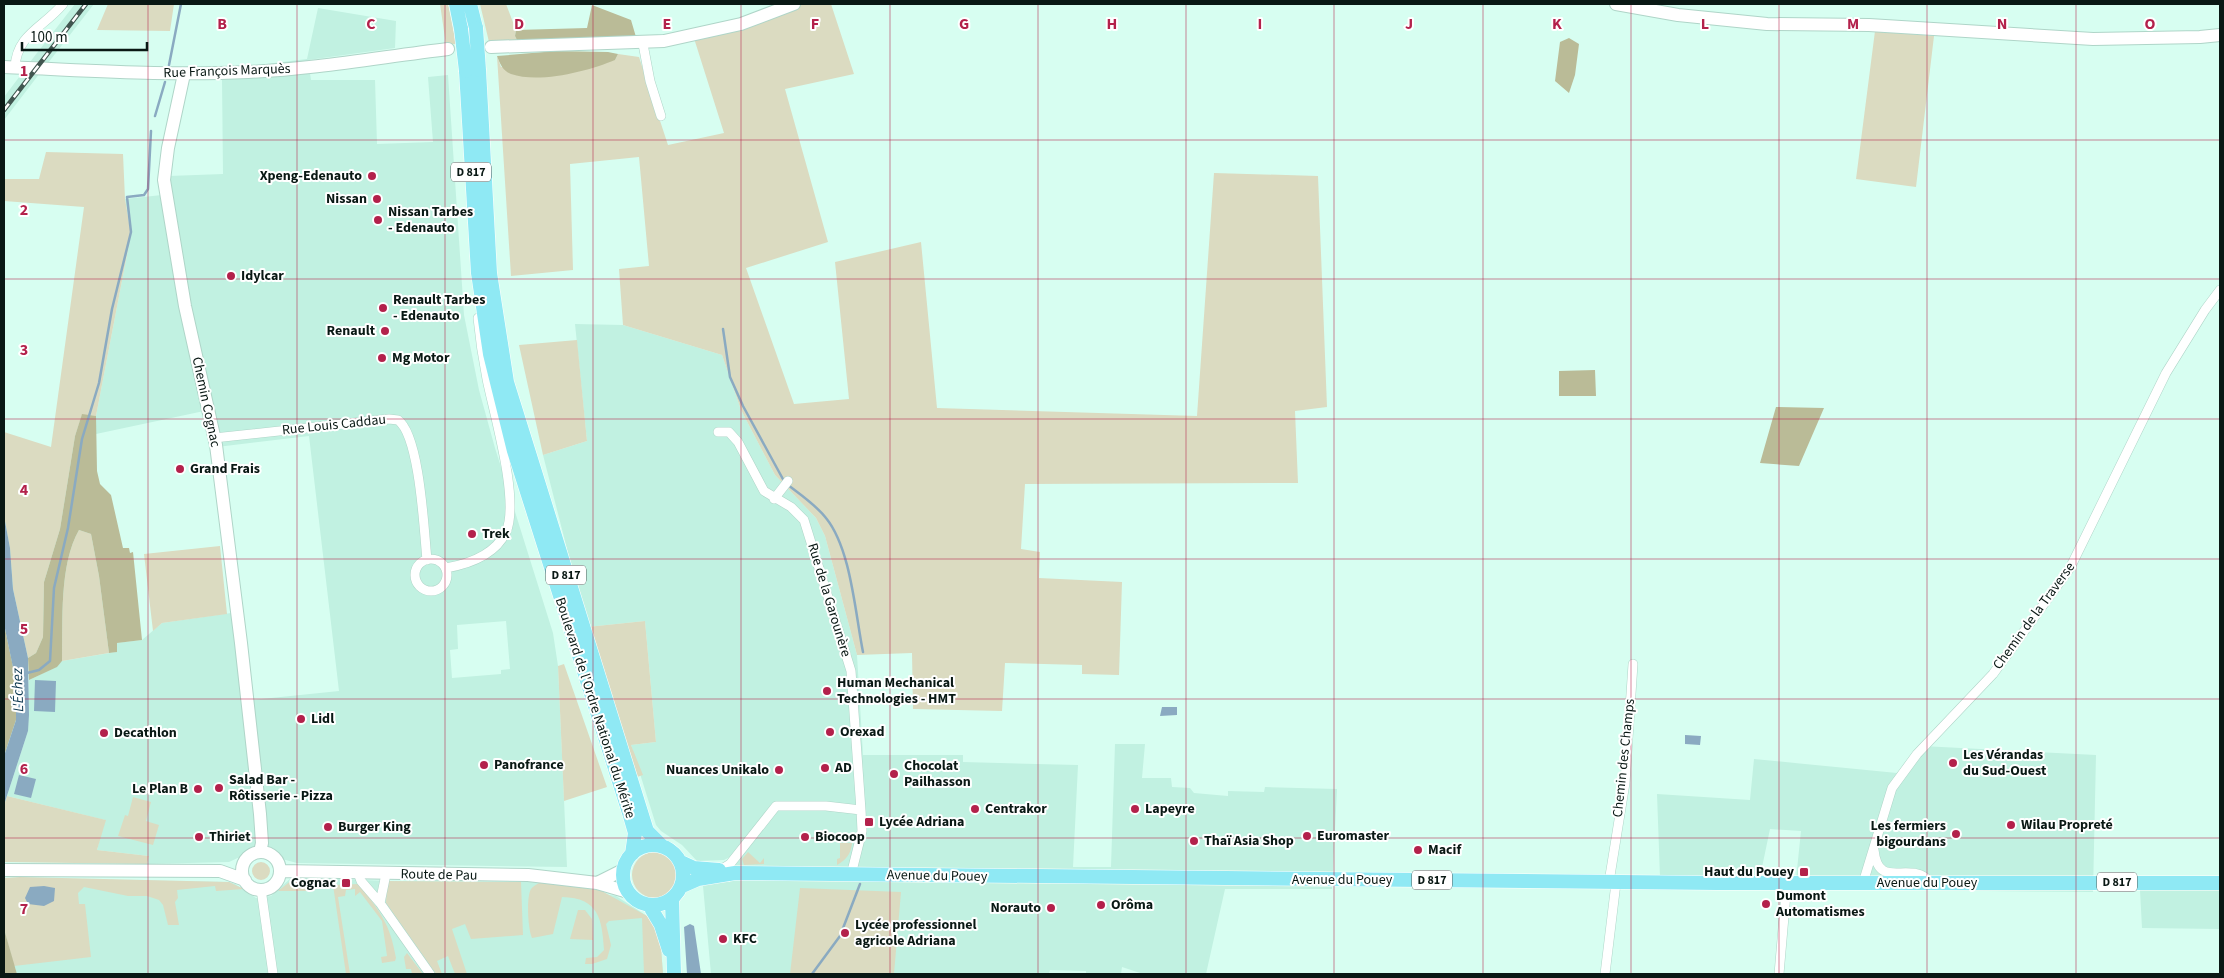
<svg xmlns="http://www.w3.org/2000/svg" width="2224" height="978" font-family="'Source Sans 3',sans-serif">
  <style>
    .built { fill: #c1f1e1; fill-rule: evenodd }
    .green { fill: #dbdbc1 }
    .forest { fill: #babb97 }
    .water { fill: #8aaac1 }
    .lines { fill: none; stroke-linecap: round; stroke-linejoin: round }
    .stream { stroke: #8aaac1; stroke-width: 2.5 }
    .street-casing { stroke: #afd5c8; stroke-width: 10 }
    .secondary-casing { stroke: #afd5c8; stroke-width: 14 }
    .primary-casing { stroke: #fff; stroke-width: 15 }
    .street { stroke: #fff; stroke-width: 9 }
    .secondary { stroke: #fff; stroke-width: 12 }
    .primary { stroke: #8fe9f4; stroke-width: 14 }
    .rail-casing { stroke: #415650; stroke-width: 4.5 }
    .rail { stroke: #fff; stroke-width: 2.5; stroke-dasharray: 8; stroke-linecap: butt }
    .primary-bridge-casing { stroke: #fff; stroke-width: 15; stroke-linecap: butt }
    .primary-bridge { stroke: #8fe9f4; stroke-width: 14 }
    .grid { fill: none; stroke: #b3214b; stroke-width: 1; stroke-opacity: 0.55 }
    .poi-dot { fill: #b3214b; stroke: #fff; stroke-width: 2 }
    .labels { text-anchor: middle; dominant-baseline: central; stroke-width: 4; stroke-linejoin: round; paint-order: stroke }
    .shield { fill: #fff; stroke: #535d5a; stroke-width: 1 }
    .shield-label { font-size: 12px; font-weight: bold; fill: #091814 }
    .street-label { font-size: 14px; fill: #091814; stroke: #fff }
    .poi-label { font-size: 14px; font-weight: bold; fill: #091814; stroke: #fff; text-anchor: start }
    .water-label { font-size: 15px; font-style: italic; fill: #0c3750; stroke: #fff }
    .grid-label { font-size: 16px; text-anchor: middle; font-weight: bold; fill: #b3214b; stroke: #fff; stroke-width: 4; stroke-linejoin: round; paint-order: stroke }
  </style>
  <rect width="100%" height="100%" fill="#d7fef1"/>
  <!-- built -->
  <path class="built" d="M75,4h19l-46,59 -18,-1z
    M318,8l78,13 -1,27 -87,12 3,20h64l2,64 56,-2 -5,-65 20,-2 16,240 15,75 16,58 58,185 5,33 9,201 -270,-4 -15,-4 -9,-11 -25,1 -6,7 -13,6 -82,2 2,-8 -52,-6 8,-30 -98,-24 21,-65 1,-51 27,-13 6,-6 54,-9v-9l26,-3 20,-17 76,-11 13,88 88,-9 -30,-255 -100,12 -5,-37 -108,23v-18l35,-182 -6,-35 46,-5 -2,-18 54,-2 -1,-95 28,-13 57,-7zM506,621l4,48 -9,1v4l-49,4 -2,-28 8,-1 -1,-24z
    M23,72l17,1 -36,47v-23z
    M575,324l48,1 99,30 19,55 34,65 41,43 9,18 32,119 6,100h100v7l115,3 -5,102h38l4,-123h30l-3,34h29l1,9 18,1 4,5 34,3v-5l36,1 1,-5 72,2 -5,100h-107l-19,85h-63l-21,-7 -1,7h-35v-3l-36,-1 -1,4h-338l-8,-88 3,-3 7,-1h17v-25l-6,3 -27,1 -15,-16 -21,-14 -5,-6 -25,-80 25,-3 -11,-121 -58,6 -44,-172 44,-14z
    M1922,746l174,9 -3,137 -298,-3 6,-58 -31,-2 -10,48h-100l-3,-83 93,6 4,-41 143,14z
    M292,877l95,4 148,1 81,14 31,20 14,32 2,26h-646l-13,-45v-51l225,4 6,2 21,14 15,-2z
    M2140,890h80v39l-78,-1z"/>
  <!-- green -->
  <path class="green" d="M108,4h66l-4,27 -73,-1z
    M440,4h8l8,40 -10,1z
    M480,4h26l10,26 -1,6 3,6h-29z
    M780,4h51l23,70 -69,15 43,153 -82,26 48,136 55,-5 -14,-137 86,-20 16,166 260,8 17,-243 104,3 9,231 -32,4 3,72 -273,1 -4,65 19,3 -1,26 83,4 -3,93 -37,-1v-9l-77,-2 -3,48 -89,-2 -1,-56 -55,2 -32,-119 -9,-18 -41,-43 -34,-65 -19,-55 -99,-30 -4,-56 30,-3 -10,-109 -69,7 3,106 -62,6 -14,-220 4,11 114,-7 3,-6 21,3 29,88 56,-12 -32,-101 15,-2z
    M1875,31l59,5 -18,151 -60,-8z
    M46,152l77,2 2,45 6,35 -35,182 -14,-1 -7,21 -15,93 -16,53 -1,55 -7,16 -8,5 -15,-69 -3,-41 -6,-32v-84l47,15 33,-240 -80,-6v-22h35z
    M577,340l10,101 -44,14 -24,-110z
    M79,530l12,4 8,42 10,77 -47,8c1,-40 -3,-96 17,-131z
    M220,546l7,68 -65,9 -9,8 -9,-77z
    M645,621l11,121 -25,3 12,30 -6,2 -50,-150z
    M564,664l43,123 -43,14 -6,-135z
    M7,796l99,24 -9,30 52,6 -2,8 -143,-2v-57z
    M133,797l18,5 -5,19 13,4 -6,20 -35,-9 7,-21 3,1z
    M840,843h12c-1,11 -6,17 -15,22v-6l3,-1z
    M632 875a23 23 0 1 1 46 0a23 23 0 1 1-46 0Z
    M748,852l12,11 4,-5v6l-20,1 -2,-6z
    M252 871a9 9 0 1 1 18 0a9 9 0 1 1-18 0Z
    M20,877l209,5 15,7 -28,2 -1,-5 -38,4 1,8 -3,4 4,23h-11l-5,-20 -4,-5 -12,-4h-19l-44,-9 -6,6 1,11h6l6,53 -77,9 -10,-37v-51z
    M292,880h22l2,4 -9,7h-29z
    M387,881l134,1 2,53 -52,4 -6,-15 -13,5 15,45h-12l-7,-18 -11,5 5,13h-6l-50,-71z
    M541,882l59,8 47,26 7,10 7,22 2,26h-19l-2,-56 -33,3 -3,3 5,21 -4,14 -15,5h-7l1,-6 11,-1 7,-7c-2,-31 -5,-52 -42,-53l-9,37 -21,4c-4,-8 -6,-41 -1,-49 2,-3 6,-5 10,-7z
    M359,884c21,28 31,39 37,74l-1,3 -13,2 -1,-6 6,-1 -5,-35 -22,-29 -5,4v-7l-9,1 -1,6 -7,1 12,77h-4l-13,-89z
    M800,888l101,4 -7,82h-104z
    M578,910h7l7,9 1,21 -23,-1z
    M407,953l16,21h-11l-1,-5h-5l-2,-12z"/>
  <!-- forest -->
  <path class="forest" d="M592,5l39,15 5,17 -118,5 -3,-6 1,-6 71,-2z
    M1569,38l10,6 -4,31 -6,18 -14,-12 5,-39z
    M556,51l52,1 10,2 -3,6c-26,11 -76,24 -104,14 -8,-3 -11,-10 -14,-18z
    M1595,370l1,26h-37v-25z
    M1776,407l48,1 -25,58 -39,-3z
    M82,414l14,2 1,55 3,13 11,11 12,53h6l1,5 3,-1 9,88 -25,3v9l-8,1 -10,-77 -8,-42 -12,-4c-20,35 -16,91 -17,131l-5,6 -28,13 -1,-22 8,-5 7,-16 1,-55 16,-53 15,-93z
    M4,624l12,57v39l-12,36z
    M4,929l13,45h-13z"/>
  <!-- water -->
  <path class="water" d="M4,516l6,32 3,41 15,69 1,57 -1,16 -24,74v-49l12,-36v-38l-12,-58z
    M35,680l21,1 -1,31 -21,-1z
    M1162,707h15v8l-17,1z
    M1685,735l16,1 -1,9 -15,-1z
    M19,775l17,4 -5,19 -17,-4z
    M44,886l11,2 -1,13 -10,5 -16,-2 -3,-6 5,-11z
    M690,924l4,2 7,48h-14l-3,-47z"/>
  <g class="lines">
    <!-- stream -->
    <path class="stream" d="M169,65l12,-61
      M155,116l10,-34
      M723,329l7,48 13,29 41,75
      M788,485c13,10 28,20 38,33 25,31 29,94 37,134
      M27,673l12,-3 11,-9 4,-73 14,-60 14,-89 17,-56 13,-74 19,-77 -4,-35 17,-2 4,-6 3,-58
      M812,974l28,-38 20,-52"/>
    <!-- street casing -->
    <g class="street-casing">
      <path id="street" d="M643,44l7,37 11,35
        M15,67c2,-33 28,-39 48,-63
        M718,432h11l9,10 26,49 27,16 13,13 47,151 10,139
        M214,438l175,-19 9,1c22,16 26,111 29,140
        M774,499l14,-18
        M415 575a16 16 0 1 1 32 0a16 16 0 1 1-32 0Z
        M446,568c23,-4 49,-13 60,-36 14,-31 -12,-118 -19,-153 -4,-20 -7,-40 -9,-61
        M1874,850c4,36 27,17 47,25 3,1 7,5 10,7
        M720,870l10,-6 46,-58h50l35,4 1,21 -11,44
        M358,873l3,8 19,22 50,71
        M1609,882l16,-99 8,-119
        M1863,883l29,-95 25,-34 76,-80 77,-106 96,-195 39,-63 15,-20
        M261,889l12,85
        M380,903l6,-29
        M1605,974l11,-91
        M1779,974l8,-92"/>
    </g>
    <!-- secondary casing -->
    <g class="secondary-casing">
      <path id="secondary" d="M1616,4l62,11 89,9 102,1 224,14 107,-2 20,-2
        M491,47l173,-6 77,-17 53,-20
        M4,67c81,3 162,9 244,5 67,-3 133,-15 200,-23
        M184,74l-16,74 -4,32 21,126 31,139 25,198 19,171 2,29 -2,9
        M242 871a19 19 0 1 1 38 0a19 19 0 1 1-38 0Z
        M4,870l216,1 25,9
        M280,871l248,4 69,8 31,9
        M597,883l26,-13"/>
    </g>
    <!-- primary casing -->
    <g class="primary-casing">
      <path id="primary" d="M456,4l5,25
        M470,4l6,24
        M479,70l11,203 17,109 140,449 15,15
        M466,71l12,202 12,81 24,97 116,365 5,17 -3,21
        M623 875a30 30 0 1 1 60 0a30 30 0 1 1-60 0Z
        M681,862l13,6 25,2
        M682,886l16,-7 37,-6 982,10h503
        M672,899l2,75
        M649,905l12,20 8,25"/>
    </g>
    <!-- street -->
    <use href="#street" class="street"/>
    <!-- secondary -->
    <use href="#secondary" class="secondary"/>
    <!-- primary -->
    <use href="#primary" class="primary"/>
    <!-- rail casing -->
    <g class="rail-casing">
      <path id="rail" d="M4,110l82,-106"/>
    </g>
    <!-- rail -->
    <use href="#rail" class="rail"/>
    <!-- primary-bridge casing -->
    <g class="primary-bridge-casing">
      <path id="primary-bridge" d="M476,28l3,42
        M461,29l5,42"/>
    </g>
    <!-- primary-bridge -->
    <use href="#primary-bridge" class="primary-bridge"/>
  </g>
  <!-- grid -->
  <path class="grid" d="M148,4v970M297,4v970M445,4v970M593,4v970M741,4v970M890,4v970M1038,4v970M1186,4v970M1334,4v970M1483,4v970M1631,4v970M1779,4v970M1927,4v970M2076,4v970M4,140h2216M4,279h2216M4,419h2216M4,559h2216M4,699h2216M4,838h2216"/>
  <!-- markers -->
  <g class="poi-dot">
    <circle cx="372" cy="176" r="5"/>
    <circle cx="377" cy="199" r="5"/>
    <circle cx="378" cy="220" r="5"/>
    <circle cx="231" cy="276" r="5"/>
    <circle cx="383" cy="308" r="5"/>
    <circle cx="385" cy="331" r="5"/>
    <circle cx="382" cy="358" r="5"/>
    <circle cx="180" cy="469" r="5"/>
    <circle cx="472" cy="534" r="5"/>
    <circle cx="827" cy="691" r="5"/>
    <circle cx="301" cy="719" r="5"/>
    <circle cx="830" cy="732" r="5"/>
    <circle cx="104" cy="733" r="5"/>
    <circle cx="1953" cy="763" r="5"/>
    <circle cx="484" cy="765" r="5"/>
    <circle cx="825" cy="768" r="5"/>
    <circle cx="779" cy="770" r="5"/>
    <circle cx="894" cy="774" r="5"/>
    <circle cx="219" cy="788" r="5"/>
    <circle cx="198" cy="789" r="5"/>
    <circle cx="975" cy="809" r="5"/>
    <circle cx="1135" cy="809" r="5"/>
    <rect x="864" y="817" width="10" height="10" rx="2.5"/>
    <circle cx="2011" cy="825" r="5"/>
    <circle cx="328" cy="827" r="5"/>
    <circle cx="1956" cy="834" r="5"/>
    <circle cx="1307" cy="836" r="5"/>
    <circle cx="199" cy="837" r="5"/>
    <circle cx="805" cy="837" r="5"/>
    <circle cx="1194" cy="841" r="5"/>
    <circle cx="1418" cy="850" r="5"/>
    <rect x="1799" y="867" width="10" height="10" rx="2.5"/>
    <rect x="341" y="878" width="10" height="10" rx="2.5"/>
    <circle cx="1766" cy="904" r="5"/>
    <circle cx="1101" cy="905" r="5"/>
    <circle cx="1051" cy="908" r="5"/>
    <circle cx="845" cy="933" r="5"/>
    <circle cx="723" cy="939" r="5"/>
  </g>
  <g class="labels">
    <!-- shield labels -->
    <g class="shield">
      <rect x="451" y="162.5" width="40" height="19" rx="4"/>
      <rect x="546" y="565.5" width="40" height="19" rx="4"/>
      <rect x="1412" y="870.5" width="40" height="19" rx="4"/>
      <rect x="2097" y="872.5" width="40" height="19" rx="4"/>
    </g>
    <g class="shield-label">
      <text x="471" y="172">D 817</text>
      <text x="566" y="575">D 817</text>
      <text x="1432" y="880">D 817</text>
      <text x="2117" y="882">D 817</text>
    </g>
    <!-- street labels -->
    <g class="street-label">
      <text transform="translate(227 71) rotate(-2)">Rue François Marquès</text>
      <text transform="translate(206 402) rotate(78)">Chemin Cognac</text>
      <text transform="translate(334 425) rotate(-6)">Rue Louis Caddau</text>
      <text transform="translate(829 600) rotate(73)">Rue de la Garounère</text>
      <text transform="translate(2034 616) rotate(-54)">Chemin de la Traverse</text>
      <text transform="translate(595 708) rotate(72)">Boulevard de l'Ordre National du Mérite</text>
      <text transform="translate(1624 758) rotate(-84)">Chemin des Champs</text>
      <text transform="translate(439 875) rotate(1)">Route de Pau</text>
      <text transform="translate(937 876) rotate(1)">Avenue du Pouey</text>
      <text x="1342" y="880">Avenue du Pouey</text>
      <text x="1927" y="883">Avenue du Pouey</text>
    </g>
    <!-- poi labels -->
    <g class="poi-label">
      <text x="362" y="176" text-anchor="end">Xpeng-Edenauto</text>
      <text x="367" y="199" text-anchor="end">Nissan</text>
      <text x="388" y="212">Nissan Tarbes<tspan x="388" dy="16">- Edenauto</tspan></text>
      <text x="241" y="276">Idylcar</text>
      <text x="393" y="300">Renault Tarbes<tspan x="393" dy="16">- Edenauto</tspan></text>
      <text x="375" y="331" text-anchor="end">Renault</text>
      <text x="392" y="358">Mg Motor</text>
      <text x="190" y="469">Grand Frais</text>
      <text x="482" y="534">Trek</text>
      <text x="837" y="683">Human Mechanical<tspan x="837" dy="16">Technologies - HMT</tspan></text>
      <text x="311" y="719">Lidl</text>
      <text x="840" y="732">Orexad</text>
      <text x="114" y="733">Decathlon</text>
      <text x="1963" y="755">Les Vérandas<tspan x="1963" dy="16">du Sud-Ouest</tspan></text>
      <text x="494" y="765">Panofrance</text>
      <text x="904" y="766">Chocolat<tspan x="904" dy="16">Pailhasson</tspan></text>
      <text x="835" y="768">AD</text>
      <text x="769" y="770" text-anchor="end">Nuances Unikalo</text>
      <text x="229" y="780">Salad Bar -<tspan x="229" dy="16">Rôtisserie - Pizza</tspan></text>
      <text x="188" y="789" text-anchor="end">Le Plan B</text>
      <text x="985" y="809">Centrakor</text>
      <text x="1145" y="809">Lapeyre</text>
      <text x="879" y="822">Lycée Adriana</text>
      <text x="2021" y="825">Wilau Propreté</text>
      <text x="1946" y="826" text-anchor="end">Les fermiers<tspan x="1946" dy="16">bigourdans</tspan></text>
      <text x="338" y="827">Burger King</text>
      <text x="1317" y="836">Euromaster</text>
      <text x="209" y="837">Thiriet</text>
      <text x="815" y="837">Biocoop</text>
      <text x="1204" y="841">Thaï Asia Shop</text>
      <text x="1428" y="850">Macif</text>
      <text x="1794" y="872" text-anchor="end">Haut du Pouey</text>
      <text x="336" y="883" text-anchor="end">Cognac</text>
      <text x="1776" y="896">Dumont<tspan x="1776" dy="16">Automatismes</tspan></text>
      <text x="1111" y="905">Orôma</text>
      <text x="1041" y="908" text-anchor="end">Norauto</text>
      <text x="855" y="925">Lycée professionnel<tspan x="855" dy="16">agricole Adriana</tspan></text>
      <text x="733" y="939">KFC</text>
    </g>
    <!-- water labels -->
    <g class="water-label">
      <text transform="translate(18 690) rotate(-92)">L'Échez</text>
    </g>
  </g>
  <g class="grid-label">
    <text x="222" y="29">B</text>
    <text x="371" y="29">C</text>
    <text x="519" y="29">D</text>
    <text x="667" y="29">E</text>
    <text x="815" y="29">F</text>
    <text x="964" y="29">G</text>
    <text x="1112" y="29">H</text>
    <text x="1260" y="29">I</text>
    <text x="1409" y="29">J</text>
    <text x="1557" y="29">K</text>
    <text x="1705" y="29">L</text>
    <text x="1853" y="29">M</text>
    <text x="2002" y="29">N</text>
    <text x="2150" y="29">O</text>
    <text x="24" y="76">1</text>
    <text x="24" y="215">2</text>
    <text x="24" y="355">3</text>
    <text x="24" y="495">4</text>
    <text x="24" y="634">5</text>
    <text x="24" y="774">6</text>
    <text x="24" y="914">7</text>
  </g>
  <!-- border -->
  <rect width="2224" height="978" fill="none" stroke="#091814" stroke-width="10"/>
  <!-- scale -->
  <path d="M22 42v8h125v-8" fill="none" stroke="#091814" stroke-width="2.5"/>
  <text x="30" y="42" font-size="15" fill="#091814" stroke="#ffffff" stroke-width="4" paint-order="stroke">100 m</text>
</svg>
